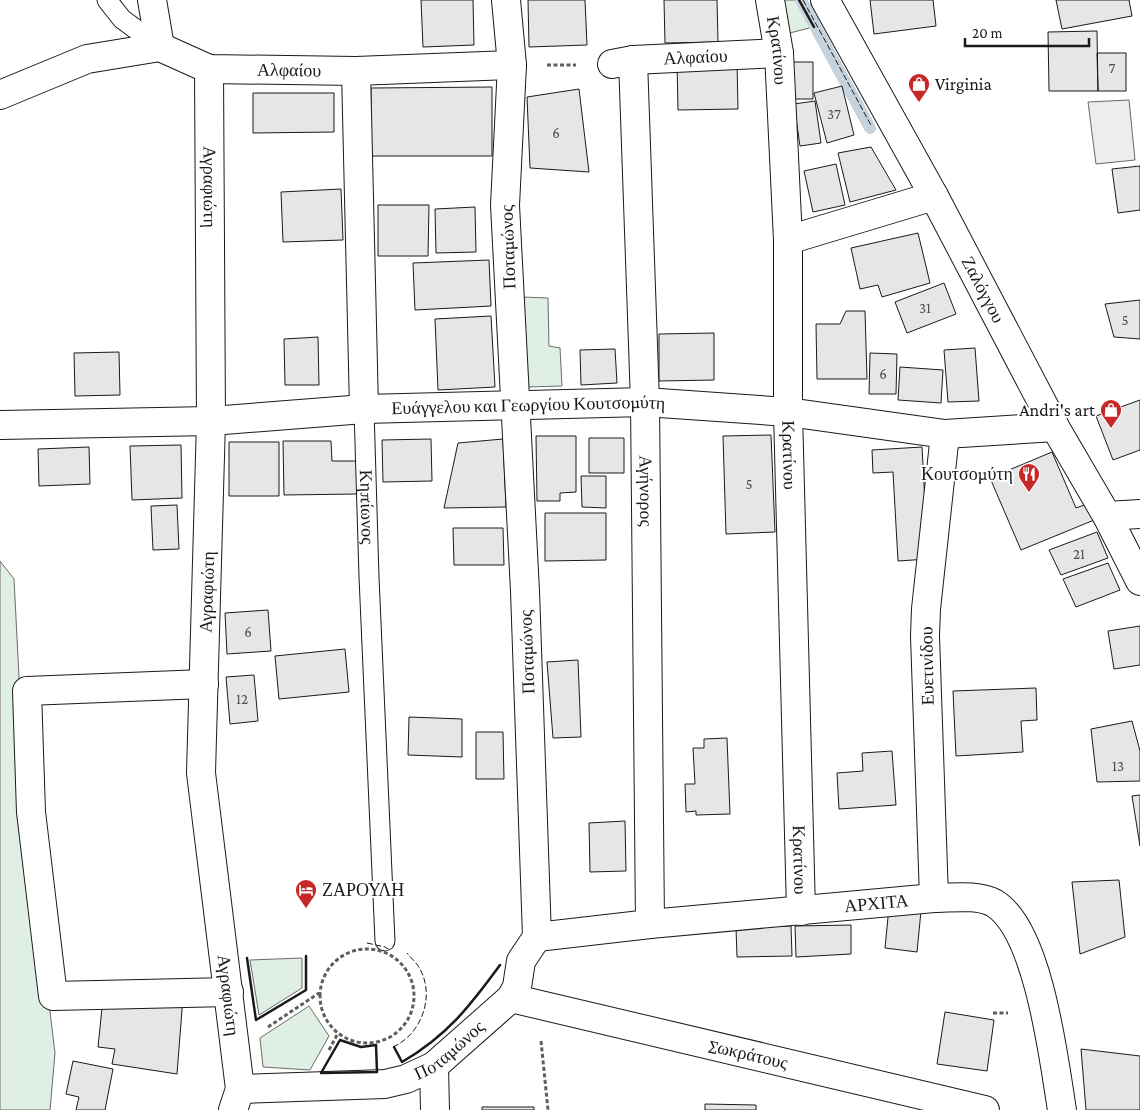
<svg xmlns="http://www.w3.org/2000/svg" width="1140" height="1110" font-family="'Crimson Pro',serif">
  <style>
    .green { fill: #e0efe3; stroke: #6a6a6a }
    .parking { fill: #ededed; stroke: #6a6a6a }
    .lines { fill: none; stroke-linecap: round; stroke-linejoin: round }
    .stream { stroke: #c6d2dc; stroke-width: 12 }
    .building { fill: #e6e6e6; stroke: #1a1a1a }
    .lane-casing { stroke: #1a1a1a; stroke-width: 21 }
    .street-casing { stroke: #1a1a1a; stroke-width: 30 }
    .secondary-casing { stroke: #1a1a1a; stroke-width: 30 }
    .path { stroke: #5f5f5f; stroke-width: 3; stroke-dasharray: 4 2.5; stroke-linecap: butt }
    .lane { stroke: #fff; stroke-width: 19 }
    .street { stroke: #fff; stroke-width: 28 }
    .secondary { stroke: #fff; stroke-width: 28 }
    .fence { stroke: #1a1a1a; stroke-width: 1; stroke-dasharray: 6 2.5; stroke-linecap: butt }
    .wall { stroke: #1a1a1a; stroke-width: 2.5 }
    .labels { text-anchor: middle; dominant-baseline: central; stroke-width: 4; stroke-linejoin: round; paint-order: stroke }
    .number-label { font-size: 15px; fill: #4d4d4d }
    .street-label { font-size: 18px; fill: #1a1a1a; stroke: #fff }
    .poi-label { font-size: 18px; fill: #1a1a1a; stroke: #fff; text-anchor: start }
  </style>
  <rect width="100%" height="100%" fill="#fff"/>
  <!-- green -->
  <path class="green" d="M782,0h15l16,27 -27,7z
    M522,297l26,1 1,48 11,2 2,38 -36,1z
    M0,561l14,18 12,235 29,239 -5,57h-50z
    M302,958v30l-43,27 -9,-55z
    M309,1006l20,30 -19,34 -47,-3 -3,-29z"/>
  <!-- parking -->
  <path class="parking" d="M1129,100l6,60 -39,4 -8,-62z"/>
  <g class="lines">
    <!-- stream -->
    <path class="stream" d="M801,0l69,128"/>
  </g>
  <!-- building -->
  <path class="building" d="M421,0h52l1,45 -51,2z
    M528,0h57l2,45 -58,2z
    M664,0h53l1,42 -53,1z
    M870,0h63l3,26 -62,8z
    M1056,0h73l3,16 -70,13z
    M1097,31l1,60h-49l-1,-59z
    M1097,53h29v38h-28z
    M737,62l1,47 -60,1 -1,-47z
    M791,62h22v37h-22z
    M842,86l12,49 -27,8 -13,-50z
    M492,87v69h-121v-68z
    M579,89l10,83 -59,-4 -3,-71z
    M253,93h81v39l-81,1z
    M815,101l6,42 -21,3 -6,-42z
    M871,147l25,43 -46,12 -12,-49z
    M836,164l9,41 -32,7 -9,-41z
    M1140,166v44l-22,3 -6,-44z
    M341,189l2,51 -60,2 -2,-50z
    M378,205h51l-1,51h-50z
    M475,207l1,45 -40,1 -1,-44z
    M918,233l12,50 -48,14 -4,-12 -18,4 -9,-41z
    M489,260l2,46 -76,4 -2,-47z
    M944,283l12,31 -49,19 -12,-31z
    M1140,300v39l-26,-2 -9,-33z
    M846,311h19l2,68h-50l-1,-55h24z
    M491,316l4,71 -57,3 -3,-71z
    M714,333v47l-55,1v-47z
    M318,337l1,48h-34l-1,-46z
    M975,348l4,53 -31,1 -4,-52z
    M615,349l2,34 -36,2 -1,-35z
    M119,352l1,43 -45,1 -1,-43z
    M870,353l27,1 -1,40h-27z
    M900,367l43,3 -2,33 -43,-3z
    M1140,400v50l-27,10 -17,-44z
    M771,435l4,97 -49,2 -3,-98z
    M536,436h40v56l-16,1v8h-23z
    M589,438h35v35h-35z
    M431,439l1,42 -49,1 -1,-42z
    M503,439l3,68 -62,1 14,-65z
    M283,441h48l1,20h25v33l-73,1z
    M229,442h50v54h-50z
    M181,445l1,53 -50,2 -2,-54z
    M89,447l1,37 -51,2 -1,-37z
    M922,447l6,112 -30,2 -5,-89 -20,1 -1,-23z
    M1052,452l24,56 16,-6 7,16 -78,32 -31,-72z
    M581,476h25v32l-24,-1z
    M177,505l2,44 -26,1 -2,-44z
    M545,513h61v47l-61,1z
    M453,528h50l1,37h-50z
    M1097,532l11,26 -47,17 -12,-25z
    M1108,563l12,27 -44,17 -13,-28z
    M268,610l3,41 -44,3 -2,-41z
    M1140,626v39l-26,4 -6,-38z
    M345,649l4,43 -70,7 -4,-43z
    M578,660l3,77 -28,1 -6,-76z
    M254,675l4,46 -28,3 -4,-47z
    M1036,688l1,32 -16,1 2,31 -67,4 -3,-65z
    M409,717l53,2v38l-54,-2z
    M1132,721l8,30v30l-43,1 -6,-53z
    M476,732h27l1,47h-28z
    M727,738l3,76 -34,1v-4l-10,1 -1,-28h10l-2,-36h11v-9z
    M892,751l4,54 -57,4 -2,-36 26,-2 -1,-18z
    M1140,795v51l-8,-50z
    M625,821l1,50 -36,1 -1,-49z
    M1119,880l6,57 -45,17 -8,-72z
    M889,907l32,4 -4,41 -32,-4z
    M851,925v29l-55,3 -1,-31z
    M791,926l1,30 -55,1 -1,-29z
    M183,997l-6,77 -65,-10 3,-15 -17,-2 4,-39z
    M945,1012l49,8 -7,51 -50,-7z
    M1081,1049l59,7v54h-54z
    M73,1061l40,8 -8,41h-29l3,-13 -13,-3z
    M705,1104l51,1v5h-51z
    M482,1107h52v3h-52z"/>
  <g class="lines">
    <!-- lane casing -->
    <g class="lane-casing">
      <g id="lane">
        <path d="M107,0l15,19 38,28"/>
        <path id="s1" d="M364,409l5,168 16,364"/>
      </g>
    </g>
    <!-- street casing -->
    <g class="street-casing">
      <g id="street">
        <path d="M152,0l8,47"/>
        <path id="s2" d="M770,0l9,53 9,187v172l13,499"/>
        <path id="s3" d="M633,60l12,342 5,522"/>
        <path id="s4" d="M612,64l21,-4 146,-7"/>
        <path id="s5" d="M209,69l2,352 -10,352 39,316 -7,21"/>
        <path d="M356,71l8,338"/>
        <path id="s6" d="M0,95l87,-36 73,-12 49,22 147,2 156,-6"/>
        <path d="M788,240l146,-44"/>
        <path id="s7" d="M0,425l211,-4 153,-12 281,-7 143,10 157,22 110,-7"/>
        <path d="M1107,516l33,-2"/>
        <path d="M204,684l-177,7 4,121 22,184 176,-4"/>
        <path d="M934,898l-9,-262 1,-27 19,-175"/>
        <path id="s8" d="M537,937l113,-13 284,-26c18,0 43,-4 60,5 45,27 60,158 68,207"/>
        <path id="s9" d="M511,998l474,112"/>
        <path d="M434,1066l1,44"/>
        <path id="s10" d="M240,1089l145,-5 21,-5 28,-13 77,-68 6,-11 4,-26 16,-24 -12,-346 -20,-386 7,-140 -6,-65"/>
      </g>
    </g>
    <!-- secondary casing -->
    <g class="secondary-casing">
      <g id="secondary">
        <path id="s11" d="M825,0l109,196 121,231 52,89 33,65"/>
      </g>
    </g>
    <!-- path -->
    <path class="path" d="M547,65h29
      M320 996a47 47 0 1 1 94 0a47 47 0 1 1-94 0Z
      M993,1013h15
      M268,1027l51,-34
      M541,1041l7,69
      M329,1050l9,-17"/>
    <!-- lane -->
    <use href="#lane" class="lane"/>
    <!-- street -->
    <use href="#street" class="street"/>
    <!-- secondary -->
    <use href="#secondary" class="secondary"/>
    <!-- fence -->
    <path class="fence" d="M803,0l69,127
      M367,943l18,4 5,3
      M393,1047c29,-13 42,-51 27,-78 -3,-6 -9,-11 -13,-16"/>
    <!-- wall -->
    <path class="wall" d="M799,0l15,27
      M247,958l9,62 50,-30v-34
      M340,1040l21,7 15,-2 1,27 -56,1z
      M394,1047l8,15c45,-26 68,-56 98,-97"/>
  </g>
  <!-- icons -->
  <defs>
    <g id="shop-pin" transform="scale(1.125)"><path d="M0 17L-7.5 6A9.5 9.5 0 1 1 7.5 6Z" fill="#c62828" stroke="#fff"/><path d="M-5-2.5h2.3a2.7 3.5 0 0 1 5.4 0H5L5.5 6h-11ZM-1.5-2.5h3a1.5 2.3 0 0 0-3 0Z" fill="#fff"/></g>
    <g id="restaurant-pin" transform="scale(1.125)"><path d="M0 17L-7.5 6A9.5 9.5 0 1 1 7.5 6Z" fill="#c62828" stroke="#fff"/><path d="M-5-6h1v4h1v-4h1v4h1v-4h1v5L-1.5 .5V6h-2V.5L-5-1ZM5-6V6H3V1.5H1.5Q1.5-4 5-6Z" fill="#fff"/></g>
    <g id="hotel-pin" transform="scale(1.125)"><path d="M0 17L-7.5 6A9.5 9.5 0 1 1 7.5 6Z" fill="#c62828" stroke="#fff"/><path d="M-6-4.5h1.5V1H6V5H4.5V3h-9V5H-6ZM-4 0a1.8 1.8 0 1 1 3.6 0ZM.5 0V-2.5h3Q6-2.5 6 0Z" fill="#fff"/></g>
  </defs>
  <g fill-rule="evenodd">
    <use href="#shop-pin" x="919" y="84"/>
    <use href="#shop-pin" x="1111" y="410"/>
    <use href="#restaurant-pin" x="1029" y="474"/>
    <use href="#hotel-pin" x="306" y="890"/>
  </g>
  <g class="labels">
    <!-- number labels -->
    <g class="number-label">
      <text x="1112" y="68">7</text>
      <text x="834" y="114">37</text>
      <text x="556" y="133">6</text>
      <text x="925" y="308">31</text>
      <text x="1125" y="320">5</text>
      <text x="883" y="374">6</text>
      <text x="749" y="484">5</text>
      <text x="1079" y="554">21</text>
      <text x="248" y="632">6</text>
      <text x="242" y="699">12</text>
      <text x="1118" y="766">13</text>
    </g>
    <!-- street labels -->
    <g class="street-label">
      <text stroke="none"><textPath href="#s2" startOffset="51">Κρατίνου</textPath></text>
      <text stroke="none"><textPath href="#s4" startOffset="84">Αλφαίου</textPath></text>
      <text stroke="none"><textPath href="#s6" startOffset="302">Αλφαίου</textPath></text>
      <text stroke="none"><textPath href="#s5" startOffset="118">Αγραφιώτη</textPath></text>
      <text transform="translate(508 247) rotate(-92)">Ποταμώνος</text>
      <text stroke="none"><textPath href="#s11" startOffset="330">Ζαλόγγου</textPath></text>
      <text stroke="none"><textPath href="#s7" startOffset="529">Ευάγγελου και Γεωργίου Κουτσομύτη</textPath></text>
      <text stroke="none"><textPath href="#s2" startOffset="456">Κρατίνου</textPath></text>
      <text stroke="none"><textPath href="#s3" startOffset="431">Αγήνορος</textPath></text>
      <text stroke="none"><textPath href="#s1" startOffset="98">Κηπίωνος</textPath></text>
      <text transform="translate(207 592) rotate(-88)">Αγραφιώτη</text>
      <text transform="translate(527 652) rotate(-92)">Ποταμώνος</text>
      <text transform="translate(927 666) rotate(-91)">Ευετινίδου</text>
      <text stroke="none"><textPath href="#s2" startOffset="861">Κρατίνου</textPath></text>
      <text stroke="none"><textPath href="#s8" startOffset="341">ΑΡΧΙΤΑ</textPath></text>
      <text stroke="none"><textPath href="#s5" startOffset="928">Αγραφιώτη</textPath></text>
      <text stroke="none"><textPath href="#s10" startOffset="219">Ποταμώνος</textPath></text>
      <text stroke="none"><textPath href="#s9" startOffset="244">Σωκράτους</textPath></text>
    </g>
    <!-- poi labels -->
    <g class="poi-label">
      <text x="935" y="84">Virginia</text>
      <text x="1095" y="410" text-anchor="end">Andri's art</text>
      <text x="1013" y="474" text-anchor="end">Κουτσομύτη</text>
      <text x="322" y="890">ΖΑΡΟΥΛΗ</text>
    </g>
  </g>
  <!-- scale -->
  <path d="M965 38v8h124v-8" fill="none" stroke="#1a1a1a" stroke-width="2.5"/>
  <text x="972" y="38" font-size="15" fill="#1a1a1a" stroke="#ffffff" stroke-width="4" paint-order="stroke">20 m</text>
</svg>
